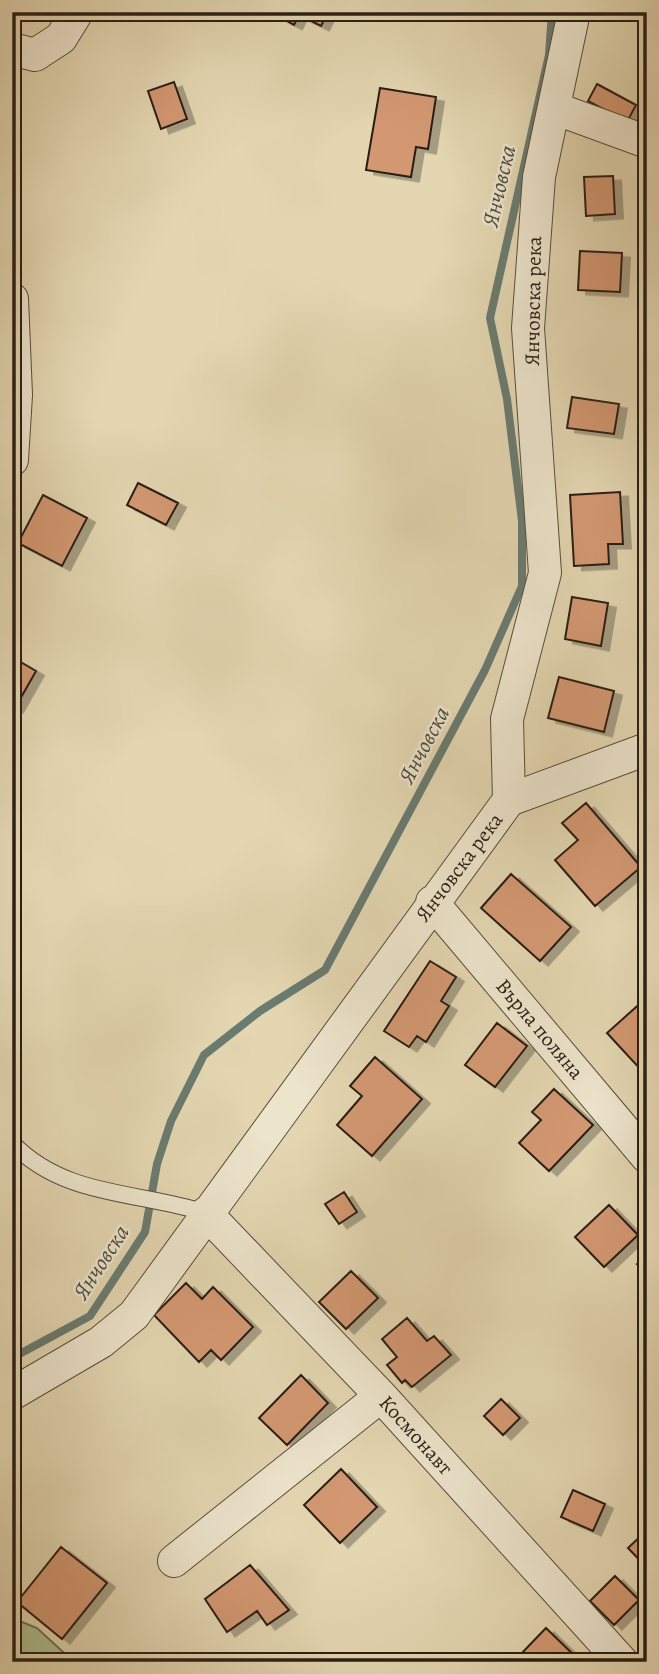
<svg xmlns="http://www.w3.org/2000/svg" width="659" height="1674" font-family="Alegreya,serif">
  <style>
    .green { fill: #adbf91; stroke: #6c6f52; stroke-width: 2 }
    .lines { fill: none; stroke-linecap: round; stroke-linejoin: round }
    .stream { stroke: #6a7b71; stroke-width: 8 }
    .building { fill: #d39872; stroke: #2a1f14; stroke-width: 2; filter: url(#shadow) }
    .lane-casing { stroke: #584d3b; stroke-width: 18 }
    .street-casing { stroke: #584d3b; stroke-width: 34 }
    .lane { stroke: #ede4cc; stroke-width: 16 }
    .street { stroke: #ede4cc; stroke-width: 32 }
    .labels { text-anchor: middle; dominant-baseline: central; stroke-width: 5; stroke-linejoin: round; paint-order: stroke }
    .street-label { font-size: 21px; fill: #2a1f14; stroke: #ede4cc }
    .water-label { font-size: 23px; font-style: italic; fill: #4a4d42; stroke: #ede4cc }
  </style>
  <defs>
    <filter id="shadow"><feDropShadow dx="8" dy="4.5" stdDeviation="0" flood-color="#0004"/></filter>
  </defs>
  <rect width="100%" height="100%" fill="#e3d6b1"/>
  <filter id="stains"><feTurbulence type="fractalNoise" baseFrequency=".00286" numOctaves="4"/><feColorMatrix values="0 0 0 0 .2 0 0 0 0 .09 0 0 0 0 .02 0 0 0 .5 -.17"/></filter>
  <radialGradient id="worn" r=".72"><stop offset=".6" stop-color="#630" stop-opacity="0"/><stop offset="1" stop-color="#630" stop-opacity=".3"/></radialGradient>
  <!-- green -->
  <path class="green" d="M12,1618l25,10 37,34h-62z"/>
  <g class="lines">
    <!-- stream -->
    <path class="stream" d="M12,1358l78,-42 55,-84 12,-68 14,-43 33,-66 56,-44 65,-41 160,-300 37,-84v-65l-15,-122 -17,-81 59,-263 3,-43"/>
  </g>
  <!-- building -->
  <path class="building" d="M287,12h41l-7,14 -22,-11 -5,10 -11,-6z
    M174,82l13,37 -26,10 -13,-38z
    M597,84l39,21 -9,17 -39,-21z
    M380,88l56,9 -8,52 -12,-2 -5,30 -45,-7z
    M613,176l2,38 -29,2 -2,-39z
    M580,251l42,2 -2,39 -42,-2z
    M572,397l47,7 -5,30 -47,-6z
    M138,483l40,20 -12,22 -39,-20z
    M620,492l3,52h-15l1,20 -35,2 -4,-71z
    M43,495l44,23 -25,48 -44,-23z
    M572,597l36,6 -7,43 -36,-7z
    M12,657l24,14 -21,37 -3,-2z
    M559,677l55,14 -10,41 -56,-14z
    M586,803l55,64 -46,39 -40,-46 23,-20 -16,-17z
    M511,874l60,53 -31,34 -59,-53z
    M430,961l26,16 -15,24 8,5 -23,36 -9,-6 -8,11 -25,-16z
    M644,1000l3,67 -5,4 -35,-38z
    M497,1023l30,23 -32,41 -30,-22z
    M375,1057l47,42 -50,57 -35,-31 25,-29 -12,-10z
    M554,1089l39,36 -44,46 -30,-28 22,-23 -9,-8z
    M344,1192l13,20 -18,12 -14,-20z
    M609,1205l29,30 -34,32 -29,-30z
    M646,1253h1v19l-10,-8z
    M351,1271l27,27 -32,31 -27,-27z
    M186,1283l16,16 11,-12 40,40 -32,33 -10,-10 -12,12 -45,-47z
    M407,1318l20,23 7,-5 17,19 -39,32 -7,-7 -3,3 -15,-18 10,-8 -15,-18z
    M301,1375l27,28 -41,42 -28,-27z
    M501,1399l19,19 -17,17 -19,-19z
    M341,1469l36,38 -37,36 -36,-38z
    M573,1490l32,14 -12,27 -32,-14z
    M647,1530v38l-19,-20z
    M61,1547l46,36 -45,56 -45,-37z
    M250,1565l39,45 -22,15 -10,-14 -30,21 -22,-33z
    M615,1576l24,24 -25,25 -24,-24z
    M546,1628l35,34h-58l-5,-5z"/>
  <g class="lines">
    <!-- lane casing -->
    <g class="lane-casing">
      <path id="lane" d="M12,1143c53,55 127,48 194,70"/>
    </g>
    <!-- street casing -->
    <g class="street-casing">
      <path id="street" d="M12,49l23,6 26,-17 16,-26
        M554,108l93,34
        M12,299l4,96 -4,65
        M509,800l138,-51
        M432,902l215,255
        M206,1213l175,183 241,266
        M12,1394l89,-52 33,-27 375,-515 -2,-81 38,-146 -17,-245 11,-151 35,-165
        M174,1561l207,-165"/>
    </g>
    <!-- lane -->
    <use href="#lane" class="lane"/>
    <!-- street -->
    <use href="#street" class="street"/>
  </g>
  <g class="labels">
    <!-- street labels -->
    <g class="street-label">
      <text transform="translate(533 301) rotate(-89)">Янчовска река</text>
      <text transform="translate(459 867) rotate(-53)">Янчовска река</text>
      <text transform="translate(540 1029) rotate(50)">Върла поляна</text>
      <text transform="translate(416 1435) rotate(48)">Космонавт</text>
    </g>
    <!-- water labels -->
    <g class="water-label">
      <text transform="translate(499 186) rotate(-77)">Янчовска</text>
      <text transform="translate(424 745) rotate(-62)">Янчовска</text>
      <text transform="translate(101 1262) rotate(-57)">Янчовска</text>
    </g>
  </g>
  <!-- margin -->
  <rect width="659" height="1674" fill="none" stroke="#e3d6b1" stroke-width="42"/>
  <rect x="14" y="14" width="631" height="1646" fill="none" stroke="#2a1f14" stroke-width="3.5"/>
  <rect x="21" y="21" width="617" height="1632" fill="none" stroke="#2a1f14" stroke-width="2"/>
  <rect width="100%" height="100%" filter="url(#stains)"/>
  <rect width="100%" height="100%" fill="url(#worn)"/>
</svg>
